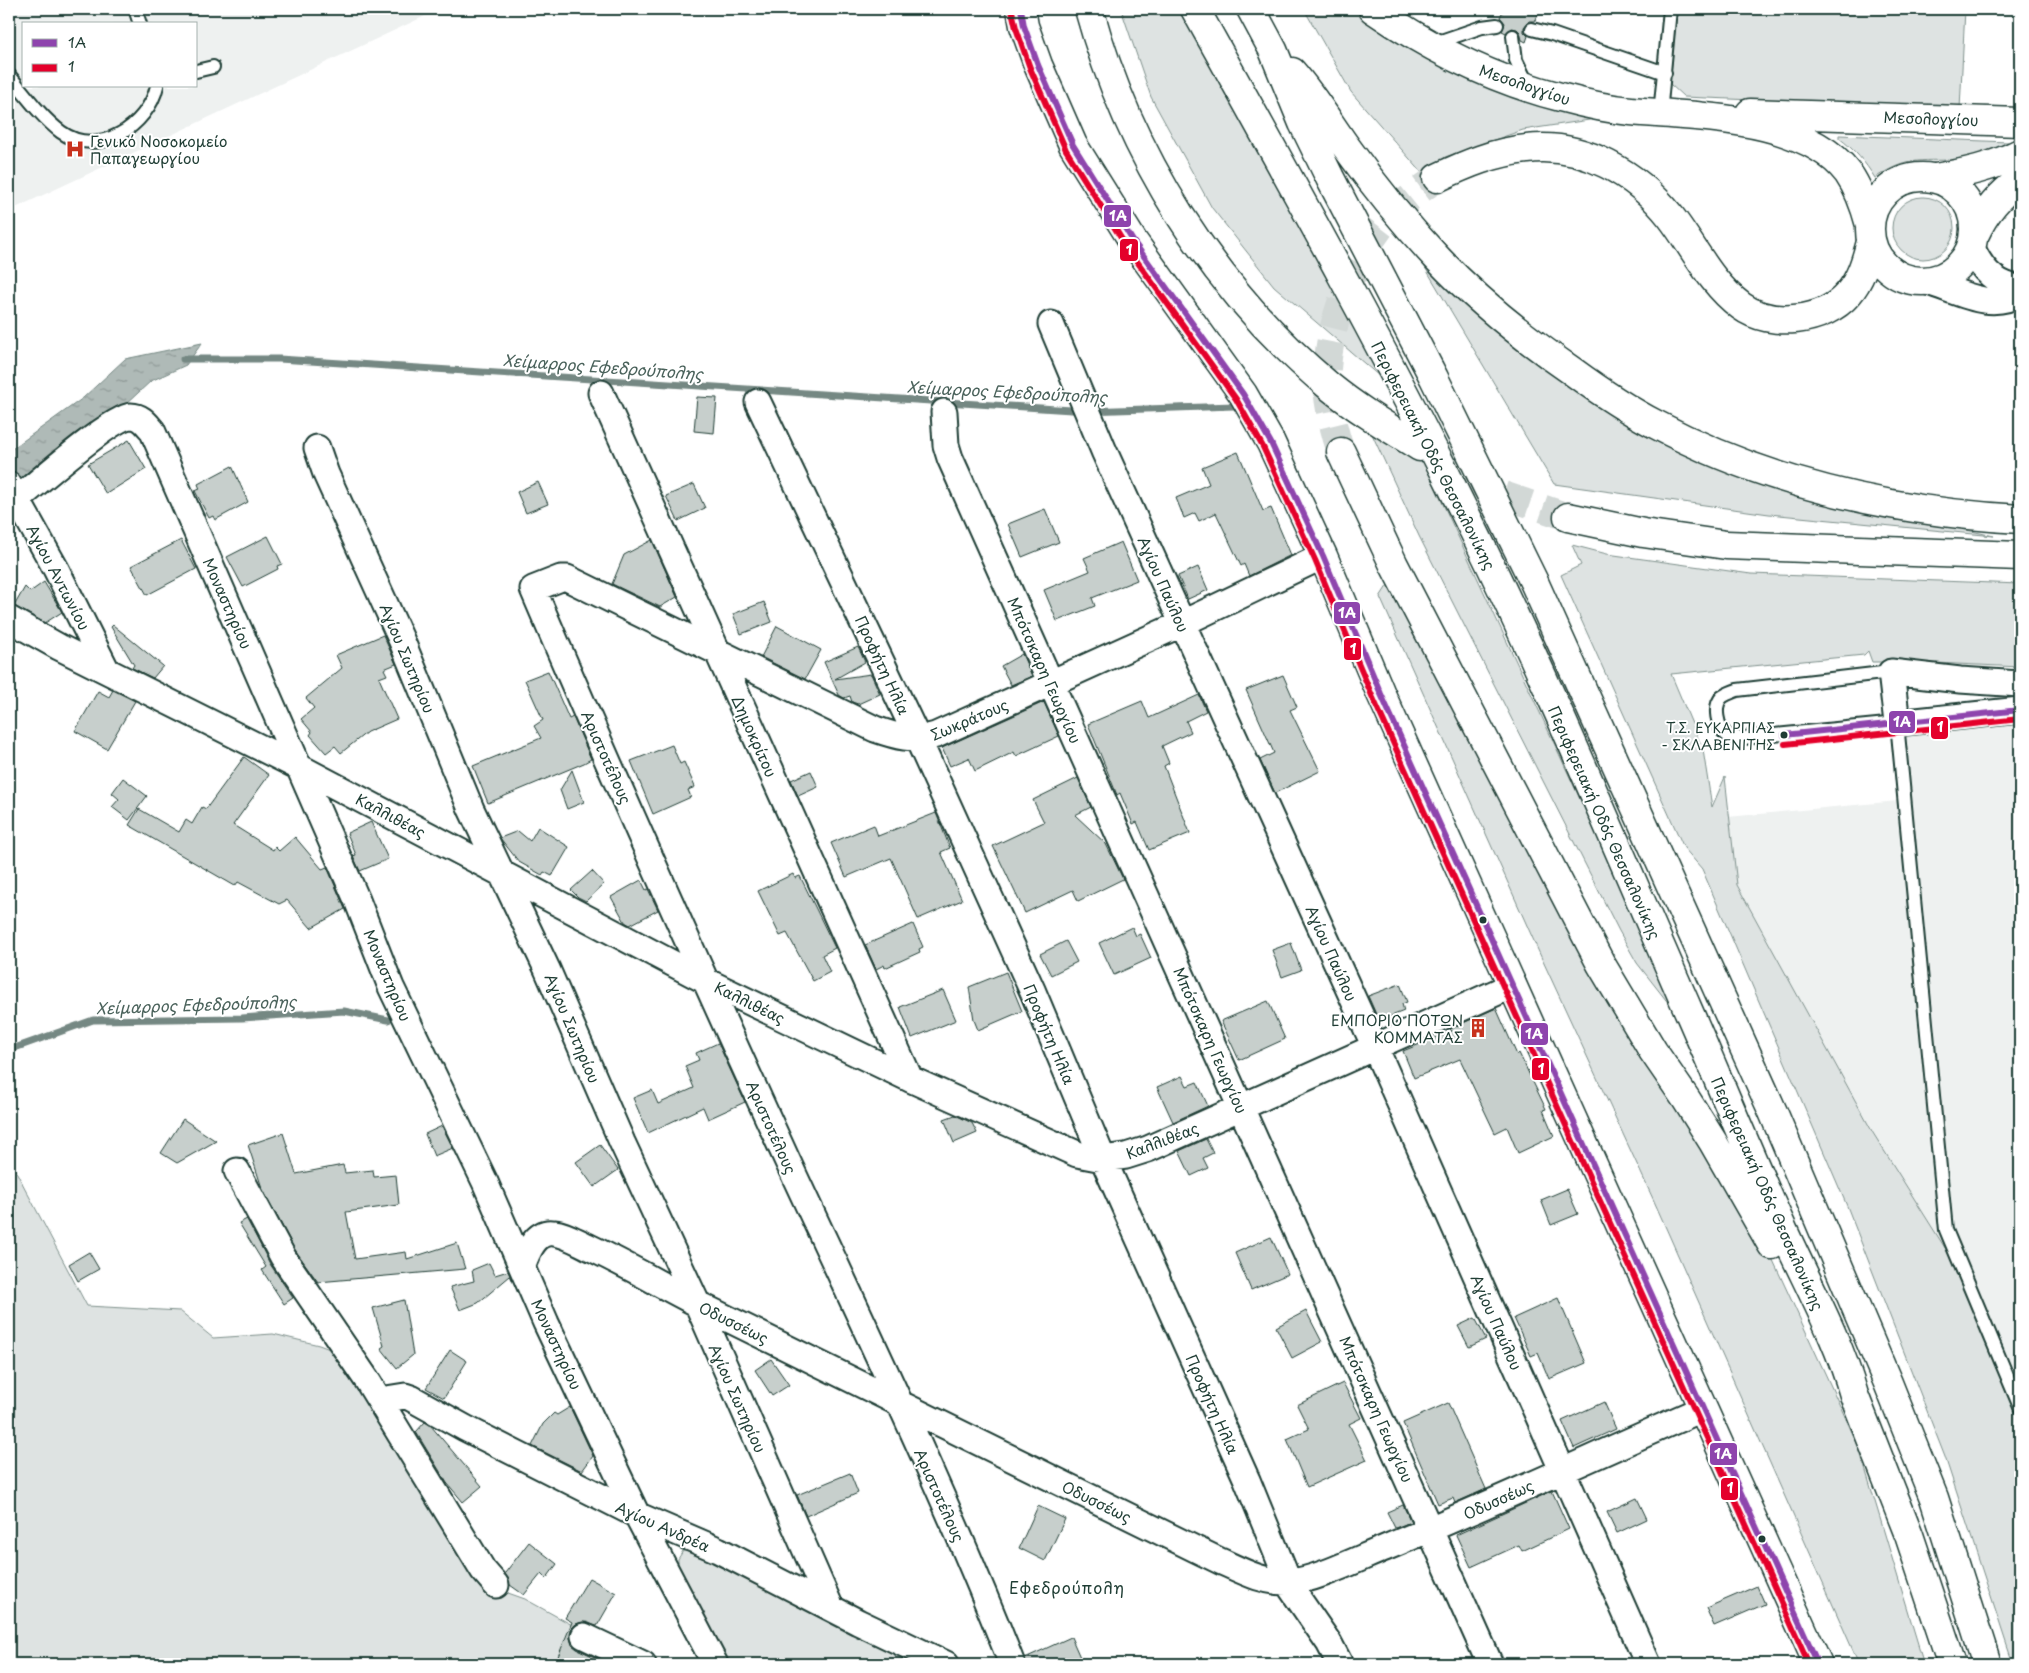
<svg xmlns="http://www.w3.org/2000/svg" width="2029" height="1673" font-family="'Playpen Sans',sans-serif">
  <style>
    .built { fill: #eef1f0; fill-rule: evenodd }
    .green { fill: #dee3e2; stroke: #7e908b }
    .water { fill: url(#water-ripples); stroke: #758883 }
    .lines { fill: none; stroke-linecap: round; stroke-linejoin: round }
    .stream { stroke: #758883; stroke-width: 7 }
    .building { fill: #c7cfcc; stroke: #1f3d34 }
    .highway-tunnel { stroke: #d2d8d6; stroke-width: 28; stroke-dasharray: 28 14; stroke-linecap: butt }
    .lane-casing { stroke: #1f3d34; stroke-width: 16 }
    .street-casing { stroke: #1f3d34; stroke-width: 29 }
    .secondary-casing { stroke: #1f3d34; stroke-width: 31 }
    .highway-casing { stroke: #1f3d34; stroke-width: 31 }
    .lane { stroke: #fff; stroke-width: 12 }
    .street { stroke: #fff; stroke-width: 25 }
    .secondary { stroke: #fff; stroke-width: 28 }
    .highway { stroke: #fff; stroke-width: 28 }
    .bus-1-casing { stroke: #fff; stroke-width: 10 }
    .bus-2-casing { stroke: #fff; stroke-width: 10 }
    .bus-1 { stroke: #8e44ad; stroke-width: 6 }
    .bus-2 { stroke: #e4002b; stroke-width: 6 }
    .bus-dot { fill: #1f3d34; stroke: #fff; stroke-width: 2 }
    .labels { text-anchor: middle; dominant-baseline: central; stroke-width: 4; stroke-linejoin: round; paint-order: stroke }
    .bus-label { font-size: 14px; fill: #1f3d34; stroke: #fff; text-anchor: end }
    .street-label { font-size: 15px; fill: #1f3d34; stroke: #fff }
    .poi-label { font-size: 15px; fill: #1f3d34; stroke: #fff; text-anchor: start }
    .water-label { font-size: 16px; font-style: italic; fill: #4a625b; stroke: #fff }
    .neighbourhood-label { font-size: 16px; letter-spacing: 1px; fill: #1f3d34; stroke: #fff }
    .line-badge { stroke: #fff; stroke-width: 2 }
    .badge-label { font-size: 14px; text-anchor: middle; font-weight: bold; fill: #fff }
  </style>
  <defs>
    <pattern id="water-ripples" width="26" height="14" patternUnits="userSpaceOnUse" patternTransform="scale(1.25)"><rect width="26" height="14" fill="#afbab7"/><path d="M2 4q2-2 4 0t4 0M15 11q2-2 4 0t4 0" fill="none" stroke="#8e9896"/></pattern>
  </defs>
  <rect width="100%" height="100%" fill="#fff"/>
  <filter id="ink" filterUnits="userSpaceOnUse"><feTurbulence type="fractalNoise" baseFrequency=".02" numOctaves="2"/><feDisplacementMap in="SourceGraphic" scale="10" xChannelSelector="R" yChannelSelector="G"/><feConvolveMatrix kernelMatrix="1 2 1 2 8 2 1 2 1" color-interpolation-filters="sRGB"/></filter>
  <g filter="url(#ink)">
    <!-- built -->
    <path class="built" d="M9,9h431l-431,202zM24,24h172v62h-172z
      M2020,723v777l-318,-632 4,-49 203,-19 -6,-66z"/>
    <!-- green -->
    <path class="green" d="M1121,9h65l193,367 -105,-90 -62,-78 -61,-111z
      M1304,9h62l243,108 -86,13 -78,27 -21,18 -73,-83z
      M1677,9h288l-5,100 -276,-12 -14,-13z
      M1839,135l169,7c-14,8 -30,16 -47,17 -38,4 -50,-5 -86,19 -10,-16 -20,-28 -36,-40z
      M1892 228a31 31 0 1 1 62 0a31 31 0 1 1-62 0Z
      M1392,212l44,47 257,182 214,76 87,19 -225,-22 -215,-30z
      M1371,432l53,31 260,560 -47,-60 -18,-32 -200,-395z
      M1572,545l35,9 144,20 269,10v83l-105,-5h-43l-4,-11 -4,4 -193,19 32,76 9,57 13,-30 12,108 136,248 111,177 36,103v251h-7l-68,-207 -98,-251 -145,-337 -18,-21 -123,-273 20,-10z
      M1395,574l360,647 103,224 66,219h-65l-205,-463 -112,-242 -162,-362z
      M9,1158l78,148 93,5 33,27 60,-4 46,11 16,6 162,244 11,-2 17,6 60,33 39,32h-615z
      M683,1551l19,3 51,24 164,86h-191l-48,-89v-16z"/>
    <!-- water -->
    <path class="water" d="M202,343l-16,22 -35,16 -90,83 -52,38v-51l74,-53 42,-39z"/>
    <g class="lines">
      <!-- stream -->
      <path class="stream" d="M183,359h96l808,52 147,-5
        M9,1050l84,-30 149,-2 102,-7 44,9"/>
    </g>
    <!-- building -->
    <path class="building" d="M1504,9h37l-6,12h-6l-5,6v5l4,4 -2,6 -4,-2 -2,-8 -3,-3 -5,-1 -6,5 -4,-2 3,-8 -5,-6z
      M697,397l20,1 -3,35 -20,-2z
      M129,440l17,29 -40,25 -18,-30z
      M1238,452l25,59 8,-3 20,47 -42,21 -5,-12 -3,2 -25,-53 -17,8 -4,-8 -11,5 -8,-20 33,-14 -7,-17z
      M232,466l16,36 -33,18 -2,-4 -4,2 -14,-27 5,-2 -2,-5z
      M538,482l10,22 -22,9 -9,-21z
      M694,484l11,24 -27,13 -12,-25z
      M1045,509l14,33 -37,15 -14,-33z
      M268,536l14,28 -5,2 1,3 -35,18 -16,-30z
      M181,540l15,29 -49,26 -16,-29z
      M652,540l25,57 -17,10 -48,-23 12,-29z
      M1121,542l16,38 -45,18 3,8 -38,15 -13,-31 46,-19 -6,-13z
      M1198,567l10,23 -20,9 -10,-23z
      M44,582l18,30 -17,11 -31,-17 11,-19 5,5z
      M764,602l8,20 -31,12 -8,-20z
      M113,625l50,41 -10,12 -21,-10 2,-3 -23,-38z
      M777,626l44,24 -16,29 -44,-22z
      M383,635l13,29 -12,5 3,6 -8,3 18,41 -30,13 -26,21 -6,-7 -9,7 -16,-18 2,-3 -11,-13 13,-11 -8,-10 36,-30 -6,-13z
      M858,647l7,15 -30,17 36,-5 9,20 -22,10 -6,-2 -2,-6 -6,2 -5,-3 -15,-33z
      M1022,654l10,22 -21,9 -10,-19z
      M548,671l21,48 4,-2 18,42 -7,4 -96,40 -15,-37 68,-28 -7,-12 9,-6 -18,-40z
      M1283,675l14,32 -7,3 30,61 -45,22 -15,-33 14,-7 -28,-63z
      M113,690l22,11 -28,48 -32,-18 23,-40 11,6z
      M1199,695l7,16 -20,10 5,11 -29,14 7,17 -5,3 26,67 -41,17 -12,-28 -4,2 -13,-31 -3,2 -29,-71 54,-23 7,17z
      M1044,702l15,34 -43,20 -2,-4 -39,19 -6,-13 -19,8 -8,-18z
      M672,745l8,19 4,-2 11,25 -7,3 3,7 -38,17 -22,-53z
      M244,757l25,18 -36,50 40,25 2,-3 4,4 16,-14 27,32 5,-2 18,42 -34,19 -24,-28 -8,4 -41,-22 -3,4 -106,-61 10,-16 40,23 7,-12 6,4 10,-17 4,2z
      M572,770l12,32 -17,7 -7,-19z
      M811,771l7,16 -20,9 -7,-16z
      M123,778l24,18 -18,24 -17,-13 7,-8 -7,-6z
      M1078,778l13,29 -16,8 31,29 17,35 -45,22 -5,-11 -48,23 -32,-67 51,-24 -11,-22z
      M936,813l14,35 -9,4 21,48 -44,19 -27,-61 -45,19 -15,-34 43,-18 4,11z
      M371,822l17,37 -28,12 -7,-15 3,-1 -9,-22z
      M538,827l31,20 -17,29 -8,-4 -2,3 -23,-13 -19,-24 18,-7 12,10z
      M592,871l12,13 -18,17 -8,-4 -7,-7z
      M793,874l2,4 5,-2 35,72 -13,7 8,17 -17,9 -26,-48 -7,3 -22,-45z
      M641,880l5,10 2,-1 10,21 -28,15 -5,-3 -14,-25z
      M913,924l10,23 -4,2 1,3 -35,16 -1,-3 -8,4 -11,-24z
      M1132,927l4,9 4,-2 11,24 -37,17 -15,-32z
      M1066,941l11,21 -26,13 -11,-21z
      M1291,943l10,27 -19,7 -10,-27z
      M1006,972l16,39 -44,19 -4,-10 -5,-33z
      M1400,984l7,18 -5,2 2,7 -25,10 -11,-25z
      M943,990l13,30 -44,18 -12,-31z
      M1268,1001l17,38 -46,21 -18,-39z
      M1496,1008l21,47 2,-2 27,56 -3,1 11,26 -36,17 -11,-26 -12,6 -35,-74 -46,19 -11,-27 49,-20 -2,-2z
      M718,1043l27,59 -37,17 -5,-12 -55,26 -15,-35 19,-8 6,14 36,-16 -9,-22 14,-6 -3,-7z
      M1182,1076l5,10 10,-4 11,24 -35,16 -16,-35z
      M955,1115l17,8 5,10 -23,10 -10,-24z
      M183,1119l33,22 -39,22 -16,-10z
      M442,1126l11,22 -19,8 -9,-22z
      M283,1133l13,41 47,-9 2,8 28,-3 1,7 22,-2 3,30 -53,7 9,47 51,-7 1,7 50,-16 8,26 -147,13 -23,-32 -33,-62 -14,-43z
      M1206,1139l7,14 -10,5 5,10 -17,8 -12,-25z
      M600,1145l18,25 -24,17 -18,-25z
      M1567,1189l11,25 -27,11 -10,-25z
      M247,1219l23,45 23,34 -9,6 -22,-34 4,-3 -27,-44z
      M1271,1237l17,37 -37,16 -16,-37z
      M89,1252l10,17 -21,12 -9,-17z
      M489,1263l6,12 13,-4 2,5 -32,27 -18,7 -10,-23 24,-6 -2,-11z
      M1558,1298l28,65 -37,16 -11,-26 -7,3 -17,-38z
      M404,1300l9,55 -16,13 -16,-20 3,-2 -11,-38z
      M1306,1311l16,31 -30,16 -16,-31z
      M1475,1318l11,21 -17,8 -11,-21z
      M450,1350l17,11 -23,37 -18,-10z
      M771,1359l18,26 -17,11 -17,-26z
      M1343,1383l18,35 -12,6 18,36 -60,27 -20,-48 22,-10 -12,-24z
      M1604,1402l12,27 -42,19 -12,-27z
      M1448,1403l38,86 -31,14 -2,-5 -15,6 -35,-81z
      M570,1407l23,49 -11,15 -50,-25 11,-22 11,-11 3,2z
      M425,1422l6,4 51,60 -19,16 -16,-19 -31,-51z
      M850,1473l8,20 -52,23 -9,-21z
      M1552,1491l17,38 -47,22 -3,-6 -48,22 -15,-32z
      M1637,1498l10,21 -30,14 -10,-21z
      M1403,1505l8,17 -16,6 -8,-16z
      M1038,1506l27,13 -20,42 -26,-13z
      M529,1542l28,22 -11,15 -5,-5 -17,21 -14,-10 -5,-12z
      M589,1578l27,15 -19,33 -14,-4 -7,2 -5,5 -1,9 2,7 5,4 33,15h-55l17,-42 -7,-4z
      M1757,1586l8,18 -51,22 -8,-18z
      M1071,1637l12,27h-57l-1,-6z"/>
    <g class="lines">
      <!-- highway-tunnel -->
      <path class="highway-tunnel" d="M1341,452c-7,-21 -12,-42 -14,-64 -4,-55 29,-142 71,-180 12,-11 26,-21 39,-30
        M1430,454l39,24 31,16 68,23"/>
      <!-- lane casing -->
      <g class="lane-casing">
        <path id="lane" d="M135,9l5,15
          M1532,29l20,5 113,39
          M1513,36l3,24 12,25
          M1432,44l50,-17 15,-2
          M196,71l17,-4
          M9,75c16,19 32,42 52,57 37,27 87,-6 96,-46
          M1660,114l10,-105
          M1891,672l-154,18c-5,2 -11,4 -15,7 -9,9 -5,31 5,38 5,3 10,3 16,3l154,-15 49,507 74,177"/>
      </g>
      <!-- street casing -->
      <g class="street-casing">
        <path id="street" d="M1972,248c9,21 25,38 48,40
          M1928,282c30,9 62,30 92,11
          M1051,324l53,127 271,596 273,617
          M601,393l309,686
          M758,402l160,337 115,253 70,167 144,321 44,108 38,55 11,21
          M944,412l2,33 4,13 540,1206
          M317,448l9,26 75,165 70,170 76,160 75,173 75,161 134,305
          M9,485l47,84 51,102
          M18,499c18,-15 94,-82 113,-83 10,0 15,7 21,14l147,337 58,133 34,87 94,195 61,141 91,192 78,149
          M9,619l50,28 240,120 407,214 204,98 167,75 26,5 23,-3 22,-7 365,-164
          M2020,684l-60,-4 -69,-8 6,51 123,-13
          M237,1171l46,86 84,123 116,190 13,15
          M522,1267c5,-14 13,-37 32,-34 12,1 26,10 37,15 40,19 77,41 117,61 171,84 341,169 512,252 22,10 44,22 69,21 25,-1 71,-24 96,-34 107,-44 211,-93 317,-139
          M380,1400l25,-4 6,2 54,30 172,87 81,35 140,72 88,42
          M584,1636l59,28
          M1012,1664c-67,-170 -147,-336 -224,-502 -87,-190 -173,-381 -255,-573l28,-11h6l308,151c20,7 39,13 61,6l245,-111 142,-68"/>
      </g>
      <!-- secondary casing -->
      <g class="secondary-casing">
        <path id="secondary" d="M1021,9l3,17 14,39 35,80 60,96 110,153 28,49 52,113 58,138 437,970
          M1373,9c58,40 123,72 191,89 22,6 45,11 67,13 65,6 174,5 217,62 11,16 17,33 22,52
          M1750,113l270,9
          M1870 229a52 52 0 1 1 104 0a52 52 0 1 1-104 0Z
          M1935,178c30,-5 58,-11 85,-25
          M1975,234c10,-22 25,-40 45,-54"/>
      </g>
      <!-- highway casing -->
      <g class="highway-casing">
        <path id="highway" d="M1089,9c40,146 123,279 240,377 28,23 60,42 91,61
          M1195,9c91,164 183,328 266,496 83,166 154,338 228,507 32,73 62,147 95,220 24,53 54,106 70,163l55,140 43,129
          M1251,9l22,41 30,73 27,55 104,200 100,204 239,530 115,271 46,115 53,166
          M1292,72c21,24 37,51 55,76 28,39 58,76 91,111 40,42 86,79 134,112 26,19 54,38 83,53 113,60 238,88 365,95
          M1437,178c29,-14 58,-26 90,-29 56,-7 110,25 144,68 23,30 39,66 70,89 30,22 83,16 107,-12 13,-15 18,-34 23,-52
          M1341,452l53,113 207,399 52,87 33,48 27,43 59,103
          M1568,517l75,16 83,12 294,11"/>
      </g>
      <!-- lane -->
      <use href="#lane" class="lane"/>
      <!-- street -->
      <use href="#street" class="street"/>
      <!-- secondary -->
      <use href="#secondary" class="secondary"/>
      <!-- highway -->
      <use href="#highway" class="highway"/>
      <!-- bus-1 casing -->
      <g class="bus-1-casing">
        <path id="bus-1" d="M1021,9l3,17 14,39 35,80 60,96 110,153 28,49 52,113 58,138 437,970
          M1784,735l236,-25"/>
      </g>
      <!-- bus-2 casing -->
      <g class="bus-2-casing">
        <path id="bus-2" d="M1012,11l4,17 14,40 36,82 60,96 110,153 27,48 52,113 58,138 436,966
          M1785,744l235,-25"/>
      </g>
      <!-- bus-1 -->
      <use href="#bus-1" class="bus-1"/>
      <!-- bus-2 -->
      <use href="#bus-2" class="bus-2"/>
    </g>
  </g>
  <!-- icons -->
  <defs>
    <g id="hospital-bare" transform="scale(1.5)"><path d="M-5-5h3v3.5h4V-5h3V5h-3V1.5h-4V5h-3Z" fill="#c8321e" stroke="#fff" stroke-width="2.5" paint-order="stroke"/></g>
    <g id="building-bare" transform="scale(1.5)"><path d="M-4-6H4V6H1V3H-1V6H-4ZM-2.5-4.3h1.7v1.8h-1.7ZM.8-4.3h1.7v1.8H.8ZM-2.5-1h1.7V.8h-1.7ZM.8-1h1.7V.8H.8Z" fill="#c8321e" stroke="#fff" stroke-width="2.5" paint-order="stroke"/></g>
  </defs>
  <g fill-rule="evenodd">
    <use href="#hospital-bare" x="75" y="149"/>
    <use href="#building-bare" x="1478" y="1028"/>
  </g>
  <!-- markers -->
  <g class="bus-dot">
    <circle cx="1784" cy="735" r="4.5"/>
    <circle cx="1483" cy="920" r="4.5"/>
    <circle cx="1762" cy="1539" r="4.5"/>
  </g>
  <g class="labels">
    <!-- bus labels -->
    <g class="bus-label">
      <text x="1775" y="727">Τ.Σ. ΕΥΚΑΡΠΙΑΣ<tspan x="1775" dy="17">- ΣΚΛΑΒΕΝΙΤΗΣ</tspan></text>
    </g>
    <!-- street labels -->
    <g class="street-label">
      <text transform="translate(1525 84) rotate(19)">Μεσολογγίου</text>
      <text transform="translate(1931 118) rotate(2)">Μεσολογγίου</text>
      <text transform="translate(1434 455) rotate(63)">Περιφερειακή Οδός Θεσσαλονίκης</text>
      <text transform="translate(59 577) rotate(62)">Αγίου Αντωνίου</text>
      <text transform="translate(1164 584) rotate(66)">Αγίου Παύλου</text>
      <text transform="translate(228 603) rotate(66)">Μοναστηρίου</text>
      <text transform="translate(408 658) rotate(67)">Αγίου Σωτηρίου</text>
      <text transform="translate(883 665) rotate(65)">Προφήτη Ηλία</text>
      <text transform="translate(1045 670) rotate(66)">Μπότσκαρη Γεωργίου</text>
      <text transform="translate(969 719) rotate(-23)">Σωκράτους</text>
      <text transform="translate(755 736) rotate(66)">Δημοκρίτου</text>
      <text transform="translate(607 757) rotate(66)">Αριστοτέλους</text>
      <text transform="translate(391 815) rotate(28)">Καλλιθέας</text>
      <text transform="translate(1605 822) rotate(66)">Περιφερειακή Οδός Θεσσαλονίκης</text>
      <text transform="translate(1332 953) rotate(66)">Αγίου Παύλου</text>
      <text transform="translate(388 975) rotate(67)">Μοναστηρίου</text>
      <text transform="translate(750 1002) rotate(26)">Καλλιθέας</text>
      <text transform="translate(573 1028) rotate(67)">Αγίου Σωτηρίου</text>
      <text transform="translate(1050 1034) rotate(67)">Προφήτη Ηλία</text>
      <text transform="translate(1211 1040) rotate(66)">Μπότσκαρη Γεωργίου</text>
      <text transform="translate(772 1127) rotate(66)">Αριστοτέλους</text>
      <text transform="translate(1162 1140) rotate(-21)">Καλλιθέας</text>
      <text transform="translate(1768 1193) rotate(66)">Περιφερειακή Οδός Θεσσαλονίκης</text>
      <text transform="translate(734 1322) rotate(26)">Οδυσσέως</text>
      <text transform="translate(1497 1322) rotate(66)">Αγίου Παύλου</text>
      <text transform="translate(557 1344) rotate(65)">Μοναστηρίου</text>
      <text transform="translate(738 1398) rotate(66)">Αγίου Σωτηρίου</text>
      <text transform="translate(1213 1404) rotate(66)">Προφήτη Ηλία</text>
      <text transform="translate(1377 1409) rotate(66)">Μπότσκαρη Γεωργίου</text>
      <text transform="translate(940 1495) rotate(66)">Αριστοτέλους</text>
      <text transform="translate(1498 1499) rotate(-24)">Οδυσσέως</text>
      <text transform="translate(1097 1501) rotate(26)">Οδυσσέως</text>
      <text transform="translate(663 1526) rotate(24)">Αγίου Ανδρέα</text>
    </g>
    <!-- poi labels -->
    <g class="poi-label">
      <text x="90" y="140">Γενικό Νοσοκομείο<tspan x="90" dy="17">Παπαγεωργίου</tspan></text>
      <text x="1463" y="1019" text-anchor="end">ΕΜΠΟΡΙΟ ΠΟΤΩΝ<tspan x="1463" dy="17">ΚΟΜΜΑΤΑΣ</tspan></text>
    </g>
    <!-- water labels -->
    <g class="water-label">
      <text transform="translate(603 366) rotate(4)">Χείμαρρος Εφεδρούπολης</text>
      <text transform="translate(1007 391) rotate(3)">Χείμαρρος Εφεδρούπολης</text>
      <text transform="translate(196 1004) rotate(-2)">Χείμαρρος Εφεδρούπολης</text>
    </g>
    <!-- neighbourhood labels -->
    <g class="neighbourhood-label">
      <text x="1067" y="1587">Εφεδρούπολη</text>
    </g>
  </g>
  <g class="line-badge">
    <rect x="1103" y="204" width="29" height="24" rx="5" fill="#8e44ad"/>
    <rect x="1119" y="238" width="20" height="24" rx="5" fill="#e4002b"/>
    <rect x="1333" y="601" width="28" height="24" rx="5" fill="#8e44ad"/>
    <rect x="1343" y="637" width="19" height="24" rx="5" fill="#e4002b"/>
    <rect x="1888" y="710" width="28" height="24" rx="5" fill="#8e44ad"/>
    <rect x="1930" y="716" width="19" height="24" rx="5" fill="#e4002b"/>
    <rect x="1520" y="1022" width="29" height="24" rx="5" fill="#8e44ad"/>
    <rect x="1531" y="1057" width="19" height="24" rx="5" fill="#e4002b"/>
    <rect x="1709" y="1442" width="29" height="24" rx="5" fill="#8e44ad"/>
    <rect x="1720" y="1477" width="19" height="24" rx="5" fill="#e4002b"/>
  </g>
  <g class="badge-label">
    <text x="1118" y="221">1Α</text>
    <text x="1129" y="255">1</text>
    <text x="1347" y="618">1Α</text>
    <text x="1353" y="654">1</text>
    <text x="1902" y="727">1Α</text>
    <text x="1940" y="732">1</text>
    <text x="1534" y="1039">1Α</text>
    <text x="1541" y="1074">1</text>
    <text x="1723" y="1459">1Α</text>
    <text x="1730" y="1493">1</text>
  </g>
  <!-- margin -->
  <rect width="2029" height="1673" fill="none" stroke="#fff" stroke-width="30"/>
  <rect x="15" y="15" width="1999" height="1643" fill="none" stroke="#1f3d34" stroke-width="2" filter="url(#ink)"/>
  <!-- legend -->
  <rect x="22" y="22" width="175" height="65" fill="#ffffff" stroke="#a5b1ae"/>
  <rect x="32" y="39" width="25" height="8" fill="#8e44ad" stroke="#a5b1ae"/>
  <text x="68" y="48" font-size="15" fill="#1f3d34">1Α</text>
  <rect x="32" y="64" width="25" height="8" fill="#e4002b" stroke="#a5b1ae"/>
  <text x="68" y="72" font-size="15" fill="#1f3d34">1</text>
</svg>
